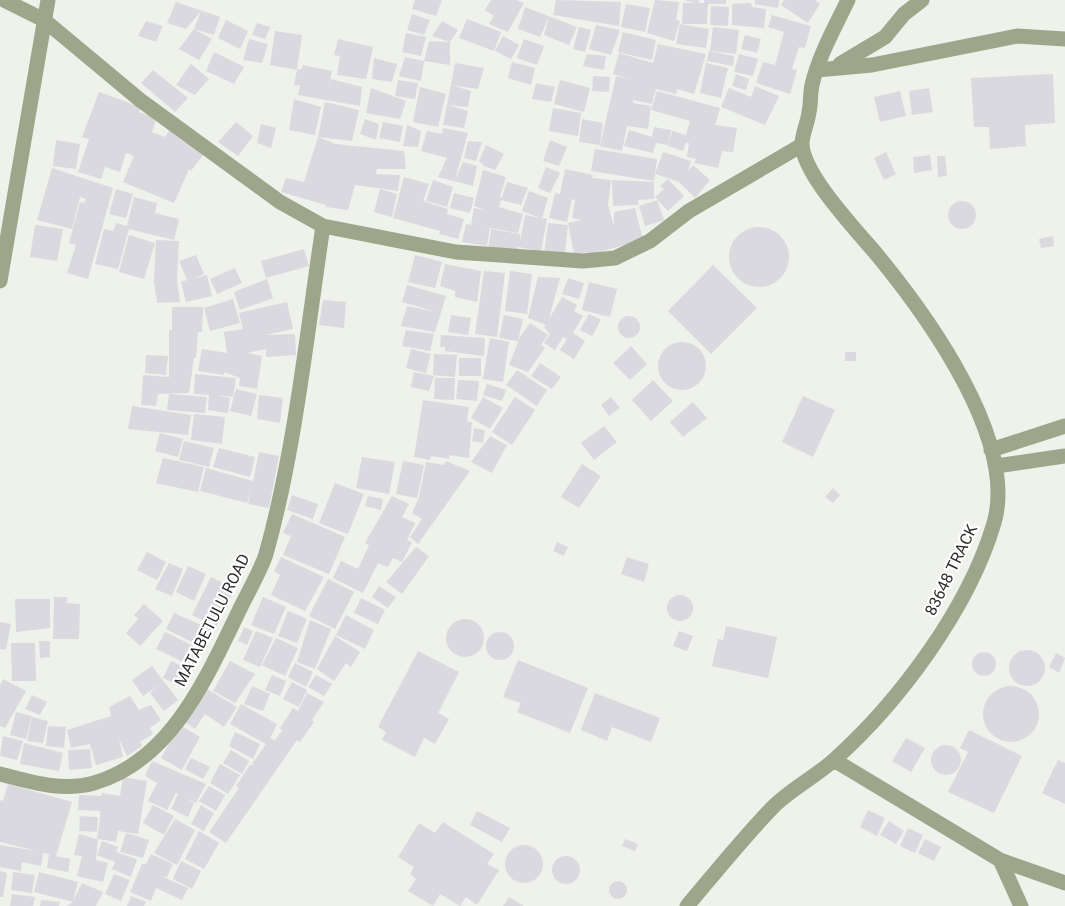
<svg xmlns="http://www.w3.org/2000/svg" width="1065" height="906" font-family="Roboto,sans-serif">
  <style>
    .building { fill: #dad9df }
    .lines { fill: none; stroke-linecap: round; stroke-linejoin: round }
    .minor { stroke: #9da68a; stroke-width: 15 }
    .labels { text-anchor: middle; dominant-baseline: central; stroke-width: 4.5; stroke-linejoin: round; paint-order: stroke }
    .street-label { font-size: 16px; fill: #2c2d2b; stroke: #fff }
  </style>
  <rect width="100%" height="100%" fill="#eff1eb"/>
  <!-- building -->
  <path class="building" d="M415,0h27l-6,16 -24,-7z
    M491,0h26l7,3 -16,29 -19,-8 5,-8 -9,-6z
    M556,0l65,2 -2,24 -66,-11z
    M655,0l24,2 -3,18 4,1 -6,20 -27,-8z
    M684,0h15v3h5v-3h22v4h-18l-1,20h-25l1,-21h12z
    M755,0h24l-1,8 -23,-4z
    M784,0h31l5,4 -12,19 -27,-18z
    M176,2l44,15 -6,18 -20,-6 7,-18 -15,18 -19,-6z
    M751,3l1,4 14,2 -2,19 -32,-3v-21z
    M626,4l24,4 -5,24 -24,-5z
    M711,6l18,1 -1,19 -18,-1z
    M525,7l52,20 -8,18 -25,-10 5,-18 -9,20 -22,-8z
    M412,14l18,6 -6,15 -17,-5z
    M772,15l39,11 -6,22 -6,-1 -7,22 5,1 -7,24 -34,-11 7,-21 12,3 9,-33 -16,-5z
    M467,19l34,13 -7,19 -35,-13z
    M226,20l22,11 -8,18 -22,-11z
    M146,21l17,5 -7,16 -18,-6z
    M442,21l16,9 -8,12v23l-26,-4 -3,20 -22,-5 6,-19 19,4 5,-20 21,1 -18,-6z
    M257,23l13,4 -5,12 -13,-4z
    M680,24l29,5 -3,19 -30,-4z
    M596,25l24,5 -9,25 -22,-6z
    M579,27l12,3 -6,22 -12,-3z
    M713,27l26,3 -3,24 -26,-3z
    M194,29l18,10 -13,21 -20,-11z
    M275,31l27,4 -5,35 -27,-5z
    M623,32l33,8 -4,20 -34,-8z
    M406,33l20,4 -5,19 -19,-4z
    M745,35l16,4 -4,14 -16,-4z
    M503,36l16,9 -8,14 -16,-8z
    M249,39l19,5 -6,19 -19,-3z
    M338,39l35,8 -7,32 -29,-4 3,-19 -6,-1z
    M524,39l20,7 -7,19 -20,-7z
    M658,44l48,10 -12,40 -17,-5 -1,5 -20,-5 -4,15 -19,-4v3l18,3 -3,23 -21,-3 -5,25 -22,-5 16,-70 16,4 -19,-6 6,-21 34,10z
    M709,51l25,5 -1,10 -26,-5z
    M214,52l30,15 -10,17 -28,-13z
    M587,54l19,2 -2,14 -21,-4z
    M739,54l19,5 -5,17 -19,-4z
    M374,58l23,6 -5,18 -20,-3z
    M512,62l23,6 -4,17 -23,-7z
    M455,63l29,5 -6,21 -27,-4z
    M706,63l22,5 -7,30 -21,-5z
    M191,64l18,15 -14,16 -19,-10z
    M303,65l29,6 -4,19 3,-11 31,8 -2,19 -62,-11 2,-10 -6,1 3,-16 5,-1z
    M153,70l35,28 -13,14 -34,-29z
    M736,74l13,5 -3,11 -14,-4z
    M1053,74l2,49 -30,2 1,21 -36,3 -1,-22h-15l-3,-49z
    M593,76l17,1 -1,15 -17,-1z
    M398,80l20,3 -3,16 -20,-3z
    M560,80l30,8 -6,24 -30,-8z
    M536,83l19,4 -4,15 -19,-3z
    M451,85l20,6 -3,16 -20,-2 20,6 -4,17 -21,-3z
    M755,86l24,10 -14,29 -44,-18 8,-19 22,9z
    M420,87l26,7 -8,33 -25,-5z
    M371,88l35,13 -6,18 -34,-6z
    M929,88l4,24 -21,3 -3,-24z
    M657,91l63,17 -5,17 22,3 -4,24 -11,-1 -4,17 -24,-5 2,-4 -9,-2 2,-14h-3l-3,8 -15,-5 4,-15 14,4 4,-14 -39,-11z
    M900,91l6,25 -26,6 -6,-25z
    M99,92l42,15 -2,5 18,6 -5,14 13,5 5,-8 34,25 -13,17 -2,-2 -15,34 -51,-21 11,-26 -8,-3 -6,19 -15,-5 -4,12 -23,-7 11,-33 -7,-2z
    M294,99l27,8 -6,28 -26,-5z
    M325,102l34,8 -7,31 -34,-4 17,7 69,7 2,18h-29l-1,5 24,1 -2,16 -43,-6 -7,25 -22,-3v-2l-45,-13 5,-14 18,4 14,-45z
    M553,108l28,5 -3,23 -29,-5z
    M365,119l14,5 -3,16 -16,-6z
    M582,119l21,4 -3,22 -21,-3z
    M236,122l17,14 -15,20 -20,-14z
    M383,122l20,4 -3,16 -21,-4z
    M261,124l15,4 -5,20 -14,-5z
    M407,125l14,6 -3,16 -15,-1z
    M654,127l17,3 -3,15 -12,-2 -3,10 -29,-7 5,-16 23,7z
    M443,128l25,5 -13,47 8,-18 14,4 -4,20 -35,-9 9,-19 -26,-7 6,-20 15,3z
    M56,140l24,4 -4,25 -23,-3z
    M550,140l17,7 -8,19 -16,-5z
    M468,141l14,1 -6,19 -12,-3z
    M486,145l18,9 -9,16 -11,-4 -5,-5z
    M595,149l62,10 -3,22 -63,-10z
    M663,152l28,9 -3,10 5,-6 17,15 -15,18 -16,-16 -24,-8z
    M886,152l10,22 -12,6 -10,-22z
    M930,155l2,15 -18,3 -1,-16z
    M937,156h8l2,20 -9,1z
    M546,167l14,6 -10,20 -12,-5z
    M52,168l61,20 -25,91 -21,-6 9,-28 -7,-2 11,-41 4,1 2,-4 -6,-2 -8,32 -35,-9z
    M565,169l28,6 -1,3 19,2 -3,25 6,21v-14l21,-4 8,32 -55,15 -1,-3 -13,3 -6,-32 14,-3 -10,-2 3,-18 -3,-1 -5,23 -18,-4 6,-25 5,1z
    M483,170l23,7 -6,20h2l5,-15 21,6 -7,17 -20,-5 -2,7 24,7 -5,19 -33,-6 5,1 -3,18 -25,-4 4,-18 5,1 3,-17 11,2 -11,-4z
    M404,177l25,7 -6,17 25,8 -1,5 17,5 -6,20 -19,-5 1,-3 -47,-13z
    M668,179l16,17 -16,15 -13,-14 9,-8 -4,-3z
    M433,180l20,7 -6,20 -21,-6z
    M612,180l42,2v17l-16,1v5l-25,1z
    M116,189l17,5 -7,24 -17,-4z
    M380,189l17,5 -5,23 -18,-5z
    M529,191l19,7 -6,20 5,1 -6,32 -23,-4 -2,9 -28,-6 3,-21 29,5v7l5,-26 16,3 -19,-7z
    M454,193l20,5 -4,15 -20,-5z
    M134,197l23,6 -2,10 24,6 -5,21 -45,-11 -11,40 -23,-5 9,-35 9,2 3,-8 11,3z
    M657,200l7,20 -19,6 -6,-20z
    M948 215a14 14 0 1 1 28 0a14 14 0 1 1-28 0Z
    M548,223l20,2 -3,30 -21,-1z
    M35,225l28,4 -6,32 -27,-4z
    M729 257a30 30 0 1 1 60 0a30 30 0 1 1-60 0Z
    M129,235l26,8 -11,36 -25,-7z
    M1053,236l1,10 -13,2 -2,-9z
    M156,240l23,1 -2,39 3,22 -23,1 -3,-22z
    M304,249l5,17 -43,12 -5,-17z
    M196,255l8,19 -12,5 15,-4 5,21 -26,6 -5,-20 6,-2 -8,-19z
    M415,255l27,7 -7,26 -27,-6z
    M445,264l36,7 -4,31 -22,-5v-6l-15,-5z
    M713,265l44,43 -46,46 -43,-43z
    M235,268l7,15 -25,11 -7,-15z
    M484,271l21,2 -8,64 -22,-3z
    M510,271l22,3 -5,40 -22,-3z
    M538,277l22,1 -11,41 13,-22 15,8 -3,6 9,5 -10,17 12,8 -11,18 -14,-9 7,-11 -4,-2 -8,13 -11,-7 6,-9 -6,-7 2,-2 -18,-7z
    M568,278l16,5 -5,16 -17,-5z
    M267,279l6,19 -33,12 -6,-18z
    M589,282l28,7 -7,28 -28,-7z
    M407,285l39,11 -11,36 -34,-6 6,-20 30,6 -35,-10z
    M233,299l7,24 -30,8 -6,-23z
    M323,300l23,2 -2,26 -25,-3z
    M287,302l6,27 -28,6 30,-1 1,21 -30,2v-8l-19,4 15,3 -5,33 -18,-3 1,-8 -16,-6v3l-26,-4 4,-22 25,4 -3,-21 19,-3 -4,-16z
    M172,307h31l-1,25h-4l-2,26h-2l-5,35 -31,1 -2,12 -15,-1 2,-30 26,2v-47h3z
    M589,314l12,6 -9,16 -12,-6z
    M451,315l20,3 -3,17 -20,-3z
    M504,315l19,4 -5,22 -19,-3z
    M618 327a11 11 0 1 1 22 0a11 11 0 1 1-22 0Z
    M530,323l18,12 -7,10 4,3 -17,24 -19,-7 11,-28z
    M406,330l28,4 -4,17 -28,-5z
    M441,335l44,3 -1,18 -39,-5v-4h-5z
    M490,338l19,4 -6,40 -20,-3z
    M658 366a24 24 0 1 1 48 0a24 24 0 1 1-48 0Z
    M631,346l16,18 -17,16 -17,-17z
    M411,349l20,5 -5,19 -20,-5z
    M845,352h11v9h-11z
    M434,354l23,1 -2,22 -22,-2z
    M146,355l22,1 -2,19 -21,-2z
    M459,358h22v18h-22z
    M540,363l21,14 -9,12 -21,-13z
    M517,370l30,20 -10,16 -31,-21z
    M414,372l20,4 -5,15 -18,-4z
    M195,374l41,4 -3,19 -18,-2 15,3 -2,15 -20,-3 1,-15 -15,-1z
    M435,378h20l-1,22 -20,-1z
    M458,380l21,1 -2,20 -21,-2z
    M653,380l20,21 -22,20 -19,-21z
    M487,384l19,6 -4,11 -19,-6z
    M236,389l21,5 -6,22 -21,-5z
    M169,394l38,3 -2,16 -38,-3z
    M259,395l24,3 -3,25 -23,-4z
    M803,396l32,14 -22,47 -31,-15z
    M483,397l20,11 -13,21 -19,-11z
    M515,397l20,13 -23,35 -20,-13z
    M611,397l9,11 -11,8 -8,-11z
    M423,400l46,7 -2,15h5l-3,36 -20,-3v4l-18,-3 -1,4 -16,-3z
    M693,402l14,16 -24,19 -13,-15z
    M132,406l59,9 -3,20 -60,-6z
    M194,414l31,3 -3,27 -31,-4z
    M604,426l13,16 -23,18 -13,-17z
    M474,428l11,2 -2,13 -11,-2z
    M160,433l23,6 -5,18 -23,-6z
    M490,436l17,9 -15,28 -21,-11z
    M184,441l30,7 -5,19 -30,-7z
    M219,448l36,9 -5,20 -37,-10z
    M259,452l20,4 -10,52 -21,-4 3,-14 -4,13 -47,-12 6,-23 47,13z
    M362,457l33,5 -6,32 -33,-6z
    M163,458l41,9 -6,25 -42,-9z
    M403,461l21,4 -7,33 -21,-4z
    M446,461l24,10 -52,73 -8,-7 12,-18 -10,-6 7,-16 7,-35 18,3z
    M582,464l19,12 -22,32 -18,-11z
    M335,483l29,11 -16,40 -29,-11z
    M833,488l7,7 -7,8 -8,-6z
    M292,495l26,9 -5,15 -26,-9z
    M368,496l15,3 -2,11 -16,-4z
    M392,496l17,8 -7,13 13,6 -8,17 5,2 -10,20 -9,-4 -5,9 -10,-4 -15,30 -30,-15 8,-17 17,8 11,-24 -4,-2z
    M292,514l53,23 -16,37 -46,-19 8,-19 -8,-3z
    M557,542l11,5 -4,9 -11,-5z
    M416,547l13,9 -27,38 -16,-12z
    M147,552l19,10 -9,18 -20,-10z
    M281,557l43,20 -19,34 -34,-16 9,-20 -6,-4z
    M627,557l22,7 -5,18 -23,-8z
    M169,563l14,6 -11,27 -17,-7z
    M188,566l18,8 -12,27 -18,-9z
    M211,577l24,12 -19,38 -24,-12z
    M328,579l26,13 -19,37 -26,-13z
    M379,586l17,11 -8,11 -16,-11z
    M667 608a13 13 0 1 1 26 0a13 13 0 1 1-26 0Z
    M54,597h13v6l13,1 -1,35h-26z
    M263,597l23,10 -12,27 -23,-9z
    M361,598l24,12 -7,14 -24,-11z
    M15,599h35v29l-34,4z
    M144,604l19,17 -23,25 -14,-13 12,-14 -4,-4z
    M288,611l19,8 -10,24 -19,-7z
    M174,613l39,17 -9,18 -38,-19z
    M346,615l28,15 -9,19 -29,-14z
    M446 638a19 19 0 1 1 38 0a19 19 0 1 1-38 0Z
    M310,620l21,9 -16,40 -18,-7z
    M0,622l11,2 -5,26 -6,-1z
    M726,626l51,11 -9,41 -56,-12 6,-27 5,1z
    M244,627l9,4 -6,14 -9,-4z
    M256,631l17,7 -13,29 -17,-7z
    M679,631l14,5 -6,15 -14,-5z
    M165,632l37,18 -8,17 -38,-18z
    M486 646a14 14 0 1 1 28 0a14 14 0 1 1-28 0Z
    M335,636l25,16 -9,15 -5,-4 -12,18 -17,-12z
    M276,638l22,10 -13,28 -23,-11z
    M39,641h11v16l-10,1z
    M11,643h24l1,38h-24z
    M1009 668a18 18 0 1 1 36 0a18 18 0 1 1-36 0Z
    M418,651l41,21 -21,41 11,6 -14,25 -11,-6 -9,19 -33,-17 4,-8 -8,-5z
    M972 664a12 12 0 1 1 24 0a12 12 0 1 1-24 0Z
    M1056,653l9,5 -6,15 -10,-6z
    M518,660l70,28 -18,45 -53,-21 4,-9 -18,-6z
    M171,661l19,9 -8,17 -19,-9z
    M230,661l25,13 -20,29 -22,-12z
    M295,663l18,9 -7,15 -18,-10z
    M152,666l26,34 -14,11 -14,-18 11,-9 -18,12 -11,-16z
    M272,675l14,6 -6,15 -15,-6z
    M316,675l16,9 -8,12 -16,-9z
    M3,679l23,12 -21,37 -5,-2v-41z
    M292,682l15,8 -8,17 -16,-8z
    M252,686l18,8 -7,17 -19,-7z
    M983 714a28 28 0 1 1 56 0a28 28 0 1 1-56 0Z
    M207,689l30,18 -13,20 -19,-13 -10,15 -10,-7z
    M307,693l17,9 -12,18 2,2 -14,20 -3,-2 -71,103 -17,-11 30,-44 -3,-2 14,-21h5l-3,-1 14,-20 -36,-20 11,-20 36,20 -7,14 5,2 7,-9 -2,-3 13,-20 5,3z
    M595,693l65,25 -9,24 -39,-15 -5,14 -26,-11z
    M32,695l15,7 -7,13 -15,-6z
    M130,696l9,14 12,-5 10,15 -11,8 3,6 -13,8 2,4 -15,10 -8,-17 4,18 -27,8 -6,-21 -19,4 -4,-18 44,-14 -2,-9z
    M16,712l16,4 -6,23 -16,-4z
    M32,717l16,4 -5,22 -16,-2z
    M180,725l20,12 -18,33 -21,-12z
    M48,726l18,1 -2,21 -18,-2z
    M969,730l53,26 -28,57 -46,-21 20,-40 -8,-4z
    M235,732l25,12 -7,15 -24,-13z
    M3,736l20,5 -6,19 -17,-4z
    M906,738l19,10 -14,24 -19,-11z
    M24,743l39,10 -4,18 -39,-7z
    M931 760a15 15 0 1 1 30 0a15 15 0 1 1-30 0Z
    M90,749l2,19 -23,2 -1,-20z
    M231,750l18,11 -7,13 -19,-11z
    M191,758l19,9 -7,12 -18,-10z
    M1058,760l7,3v41l-23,-11z
    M152,761l54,23 -10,19 -12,-6 10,6 -6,14 -17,-8 7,-15 -2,-1 -9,17 -19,-9 9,-18 -12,-7z
    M220,764l20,11 -12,19 -18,-11z
    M123,777l24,4 -9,53 -20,-3 -2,11 -18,-3 -2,21 12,3 -5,19 -26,-6 5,-20 -8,-1 5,-21 18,5 3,-21v-7l-22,-1 1,-15 22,1 1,-3 18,3z
    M8,784l64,18 -16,54 14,3 -2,13 -21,-4 2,-14 -6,-1 -2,13 -19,-4 -1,9 -21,-4v-22l37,6 -37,-9v-42l3,1z
    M209,786l16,9 -9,16 -17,-10z
    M153,805l21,11 -10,19 -21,-12z
    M201,805l13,8 -10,18 -13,-7z
    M868,810l17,8 -8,18 -17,-9z
    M477,811l33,17 -8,14 -32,-17z
    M80,816l18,1 -1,15 -18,-1z
    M175,819l20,11 -18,35 -23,-12z
    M889,821l15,10 -8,13 -16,-9z
    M443,822l51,32 -7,10 12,6 -22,35 -11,-8 -6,9 -20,-12 -7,12 -25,-15 8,-12 -6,-5 4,-7 -16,-10 21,-34 16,10z
    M908,828l15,7 -8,18 -15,-7z
    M199,831l20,12 -15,26 -19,-10z
    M126,833l23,7 -6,18 -23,-6z
    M625,839l13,5 -3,7 -13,-5z
    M925,839l16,8 -7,14 -16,-8z
    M102,841l16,6 -2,5 21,7 -6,18 -19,-8 3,-7 -18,-7z
    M505 864a19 19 0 1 1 38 0a19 19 0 1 1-38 0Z
    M151,854l22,10 -6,13 -6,-1 27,12 -6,12 -26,-12 -5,13 -21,-9 12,-28h4z
    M552 870a14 14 0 1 1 28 0a14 14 0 1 1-28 0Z
    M181,861l20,10 -9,18 -19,-10z
    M0,871l7,2 -4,24h-3z
    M13,872l22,3 -3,18 -21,-3z
    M39,872l39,10 -5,19 9,-18 21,9 -7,14h-30l7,-4 -39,-10z
    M114,874l16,6 -9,21 -16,-7z
    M609 890a9 9 0 1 1 18 0a9 9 0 1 1-18 0Z
    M12,894l23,3 -2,9h-23z
    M131,896l15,6 -2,4h-17z
    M509,897l15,9h-21z
    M41,900l19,2 -1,4h-19z"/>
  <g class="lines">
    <!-- minor -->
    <path class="minor" d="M4,0l40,20 96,80 140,102 43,24 133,26 127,9 32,-3 35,-17 39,-30 113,-66
      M840,64l45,-27 19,-23 18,-14
      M817,70l55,-5 145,-29 48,3
      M0,281l48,-281
      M991,450l74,-24
      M996,466l69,-10
      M834,760l166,100 65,23
      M0,774c31,8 62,18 94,9 76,-22 111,-102 143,-168 9,-20 22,-40 29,-61 29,-103 41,-222 57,-328
      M1000,860l21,46
      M687,906c28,-33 56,-68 86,-99 18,-18 42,-30 61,-47 65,-58 135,-152 160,-237 24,-82 -66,-206 -116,-267 -20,-24 -75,-81 -76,-112 0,-10 6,-22 7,-32 2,-8 1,-18 3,-27 7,-30 23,-58 36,-85"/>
  </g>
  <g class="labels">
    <!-- street labels -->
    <g class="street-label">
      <text transform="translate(951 570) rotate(-64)">83648 TRACK</text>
      <text transform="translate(212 620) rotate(-63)">MATABETULU ROAD</text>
    </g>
  </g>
</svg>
